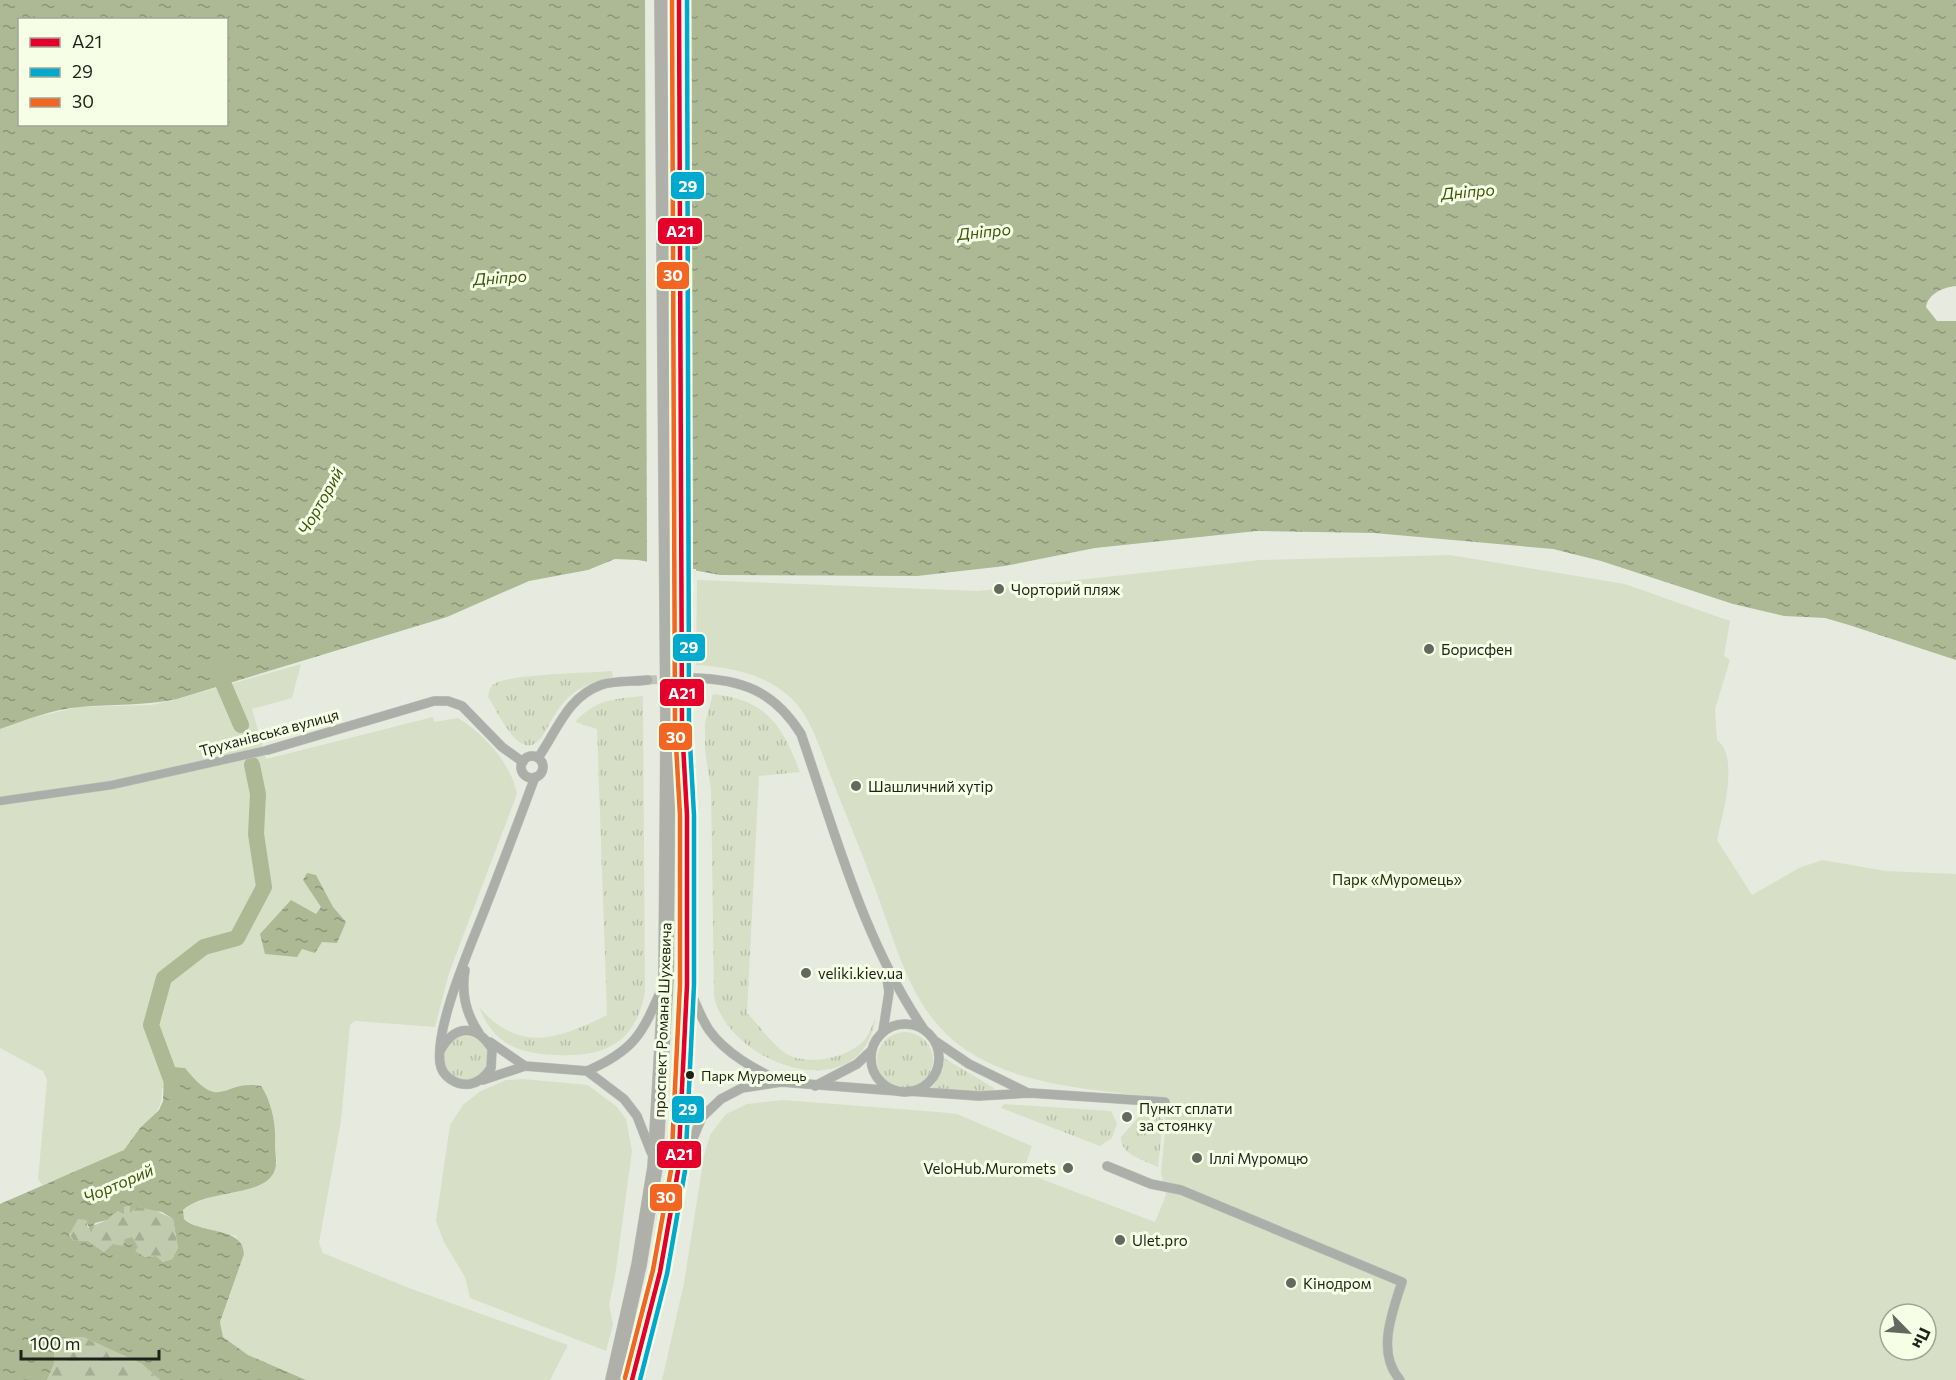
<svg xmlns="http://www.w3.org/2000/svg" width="1956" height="1380" font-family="Commissioner,sans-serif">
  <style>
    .grass { fill: url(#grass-tufts) }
    .forest { fill: url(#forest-firs) }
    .park { fill: #d8dfc7; fill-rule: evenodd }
    .water { fill: url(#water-ripples); fill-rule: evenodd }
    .pier { fill: #e7ebdf }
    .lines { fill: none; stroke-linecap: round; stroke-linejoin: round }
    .river { stroke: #adb895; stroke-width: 16 }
    .minor-tunnel { stroke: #bfc3b7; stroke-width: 9; stroke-dasharray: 9 4.5; stroke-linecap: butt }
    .pedestrian-casing { stroke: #c2c6bc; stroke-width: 9 }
    .minor-casing { stroke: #c2c6bc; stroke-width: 10 }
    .primary-casing { stroke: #c2c6bc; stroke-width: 16 }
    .pedestrian { stroke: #acafa9; stroke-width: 8 }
    .minor { stroke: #acafa9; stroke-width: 9 }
    .primary { stroke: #aeb0a9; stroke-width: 15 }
    .primary-bridge-casing { stroke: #c2c6bc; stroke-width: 16; stroke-linecap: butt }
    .primary-bridge { stroke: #aeb0a9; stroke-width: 15 }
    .bus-1-casing { stroke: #f6ffe6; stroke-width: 9 }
    .bus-2-casing { stroke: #f6ffe6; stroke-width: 9 }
    .bus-3-casing { stroke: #f6ffe6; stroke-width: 9 }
    .bus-1 { stroke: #e4002b; stroke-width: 4.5 }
    .bus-2 { stroke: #00a9ce; stroke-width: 4.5 }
    .bus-3 { stroke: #f26522; stroke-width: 4.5 }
    .poi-dot { fill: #64685e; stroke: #f6ffe6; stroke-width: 2 }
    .bus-dot { fill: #1e2118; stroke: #f6ffe6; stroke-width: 2 }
    .labels { text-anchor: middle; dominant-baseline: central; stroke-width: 6; stroke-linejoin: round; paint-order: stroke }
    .bus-label { font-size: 14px; fill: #1e2118; stroke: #f6ffe6; text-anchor: start }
    .poi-label { font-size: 15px; fill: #1e2118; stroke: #f6ffe6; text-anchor: start }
    .street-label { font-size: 15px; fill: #1e2118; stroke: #f6ffe6 }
    .park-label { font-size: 15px; fill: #262f0c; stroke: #f6ffe6 }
    .water-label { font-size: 16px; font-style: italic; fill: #43530b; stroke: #f6ffe6 }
    .line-badge { stroke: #f6ffe6; stroke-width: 2 }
    .badge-label { font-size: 16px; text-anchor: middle; font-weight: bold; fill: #fff }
  </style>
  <defs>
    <pattern id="grass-tufts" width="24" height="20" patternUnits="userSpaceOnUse" patternTransform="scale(1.5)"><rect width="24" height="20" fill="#d8dfc7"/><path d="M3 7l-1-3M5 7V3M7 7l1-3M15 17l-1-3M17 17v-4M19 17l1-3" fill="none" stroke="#b9bfaa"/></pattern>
    <pattern id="forest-firs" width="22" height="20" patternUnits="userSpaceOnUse" patternTransform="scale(1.5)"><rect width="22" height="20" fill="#c0caac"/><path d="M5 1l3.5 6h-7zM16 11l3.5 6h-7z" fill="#a5ad93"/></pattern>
    <pattern id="water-ripples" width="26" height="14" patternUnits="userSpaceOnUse" patternTransform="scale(1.5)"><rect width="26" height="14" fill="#adb895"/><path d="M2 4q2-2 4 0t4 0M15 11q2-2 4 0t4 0" fill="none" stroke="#8c9579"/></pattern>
  </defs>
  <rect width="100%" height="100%" fill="#e7ebdf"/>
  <!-- grass -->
  <path class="grass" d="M612,671l1,6c-15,5 -31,8 -43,19 -12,11 -19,25 -27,39 -21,33 -44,-21 -55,-38 1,-4 1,-9 6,-13 14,-10 96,-11 118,-13z
    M713,694c53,6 69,30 87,78l-41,4 -12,237c12,12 24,30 38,40 21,14 66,5 81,-15 4,-6 7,-15 10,-21 -14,93 -145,50 -162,-20l-3,-207 -6,-40v-27z
    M643,696l2,296c-9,50 -39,65 -86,63 -40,-1 -65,-10 -80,-48 40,46 78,33 128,8l-10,-286 -22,-7c21,-23 39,-23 68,-26z
    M877 1060a28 28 0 1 1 56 0a28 28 0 1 1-56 0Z
    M444 1058a22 22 0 1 1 44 0a22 22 0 1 1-44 0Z
    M944,1058l50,30 -1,3 -2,2 -60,-3 12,-20z
    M1004,1104l107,7 6,12 -5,15 -12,8 -99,-38z
    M1144,1111h11l8,9 -5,47c-14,-7 -38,-12 -37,-30z"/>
  <!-- forest -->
  <path class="forest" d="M130,1206l23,3 20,10 5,29 -6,11 -9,3 -7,-6 -11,1 -22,-11 -19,6 -16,-11h-14l-5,-7 9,-16 8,2 2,8 19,-8 16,-13z
    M83,1337l59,27 18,16h-113l7,-16v-25z"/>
  <!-- park -->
  <path class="park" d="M1450,555l175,29 105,37 -6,35 6,4 -15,49 2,31c23,16 5,77 0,100l35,55 47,-27 23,-8 64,11 70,3v506h-1294l22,-97 20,-127 6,-21 16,-21 21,-10 36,-4 155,12 19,2 75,32 -9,26 132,50 11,-27 -5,-23 5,-50 -7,-24c-65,-9 -137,-11 -193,-48 -55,-37 -68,-101 -90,-159 -14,-38 -30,-76 -45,-114 -10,-25 -18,-54 -35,-74 -26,-28 -64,-36 -100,-38l1,-85 281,11 282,-31zM1890,1314h36v36h-36z
    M301,664l-9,34 -40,11 14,50 167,-42 1,5 24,-4c26,16 53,45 59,76l-68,179 -14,54 -80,-6 -5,4 -9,96 -22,122 4,10 86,35 159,57 -18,35h-244l-58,-25 -25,-18 -3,-15 24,-68 -8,-18 -34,-7 -18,-10 -1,-9 6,-5 33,-12 55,-30 -7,-60 -17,-18c-26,6 -37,16 -59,-6l-32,10c1,20 -8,25 -21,39 -6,6 -10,16 -17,22 -17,16 -60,26 -82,35l-4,-6 9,-99 -4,-9 -43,-23v-319l27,-10 52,-12 72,-2 26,-6z
    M523,1079l65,6 28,21 10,13 6,32 -17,126 -6,27 4,21 -7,26 -136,-53 -5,-21 -21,-35 -8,-21 14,-96 13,-20 16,-13 27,-12z"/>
  <!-- water -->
  <path class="water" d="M0,0h1956v286c-13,1 -28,8 -30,21l11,14h19v339l-107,-35 -24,-7 -41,-2 -51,-12 -132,-43 -48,-12 -179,-16 -117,-2 -162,17 -90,18 -88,10 -197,-1 -82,-15 -23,-1 -27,11 -59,11 -82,36 -270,82c-33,7 -64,5 -97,8 -27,2 -54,13 -80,22zM20,20h206v104h-206z
    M307,873l9,2 17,32 13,15 -9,21 -15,-1 -7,11 -13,-4 -5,8 -32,-3 -5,-20 31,-34 25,14 5,-7 -18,-27z
    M172,1067l13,1c37,46 37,11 76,18 11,16 15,39 14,58 0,10 3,19 -1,28 -11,25 -68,17 -91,38l1,9c18,16 59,7 60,35l-24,68 3,15 25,18 58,25h-146l-18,-16 -59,-27 -29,2v25l-7,16h-47v-176l124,-54 16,-22 19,-18 4,-9 1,-26zM130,1206v7l7,-6 25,5 11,7 5,29 -6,11 -9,3 -7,-6 -11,1 -10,-6 3,-4 -6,-10 -7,2 -2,7 -10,-2 -9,8 -16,-11h-14l-5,-6 9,-16 8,1 5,13 4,-10 12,-3 11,-9 6,3v-7z"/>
  <!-- pier -->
  <path class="pier" d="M645,0h45l2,569h4v5l-49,-9z"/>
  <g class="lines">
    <!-- river -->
    <path class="river" d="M226,666l-6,10 21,49
      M172,1092v-10l-21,-57 13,-47 40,-31 33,-9 27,-51 -8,-53 2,-40 -6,-29"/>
    <!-- minor-tunnel -->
    <path class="minor-tunnel" d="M648,680l24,-1"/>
    <!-- pedestrian casing -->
    <g class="pedestrian-casing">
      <path id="pedestrian" d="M0,801l112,-16 156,-35"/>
    </g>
    <!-- minor casing -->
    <g class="minor-casing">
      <path id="minor" d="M692,678c50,1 82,13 109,56 35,101 63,209 124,297
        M268,750l166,-49h14l14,5 40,41 21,15
        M521 767a11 11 0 1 1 22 0a11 11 0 1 1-22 0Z
        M538,758c19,-27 29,-61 63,-73 14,-5 32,-3 47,-5
        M465,970c-4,23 1,44 14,63
        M689,988c6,14 12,30 20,42 17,24 46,39 72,52
        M871 1058a34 34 0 1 1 68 0a34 34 0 1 1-68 0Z
        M883,1031l6,-39 -3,-21
        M935,1041l34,23 59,29
        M490,1042l35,24
        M440,1051c14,-26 36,-28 52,-2l-1,19c-5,8 -11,14 -21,16 -13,2 -28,-7 -30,-21 -5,-38 32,-120 46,-157 17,-43 33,-86 49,-129
        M587,1071c48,-21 55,-37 75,-83
        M483,1080l42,-14 62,5 37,28 13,17 14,36
        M815,1086l42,-22 15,-14
        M908,1091l71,5 51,-3 135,9
        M682,1164l20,-47 19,-18 21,-11 39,-6 116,9
        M1107,1166l44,18 30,6 221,92c-10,31 -26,71 -2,98"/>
    </g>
    <!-- primary casing -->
    <g class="primary-casing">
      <path id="primary" d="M613,1380l26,-115 16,-98 11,-189 2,-250
        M632,1380l28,-108 18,-101 9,-186v-170l-5,-88"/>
    </g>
    <!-- pedestrian -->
    <use href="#pedestrian" class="pedestrian"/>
    <!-- minor -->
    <use href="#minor" class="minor"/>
    <!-- primary -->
    <use href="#primary" class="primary"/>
    <!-- primary-bridge casing -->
    <g class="primary-bridge-casing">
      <path id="primary-bridge" d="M662,0l6,728
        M679,0l3,727"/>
    </g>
    <!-- primary-bridge -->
    <use href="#primary-bridge" class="primary-bridge"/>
    <!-- bus-1 casing -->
    <g class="bus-1-casing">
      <path id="bus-1" d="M632,1380l28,-108 18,-101 9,-186v-170l-5,-88 -3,-727"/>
    </g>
    <!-- bus-2 casing -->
    <g class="bus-2-casing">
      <path id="bus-2" d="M640,1380l27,-106 18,-103 9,-186v-170l-5,-88 -2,-727"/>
    </g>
    <!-- bus-3 casing -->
    <g class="bus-3-casing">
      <path id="bus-3" d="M625,1378l28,-108 18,-100 9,-185v-170l-5,-88 -3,-727"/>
    </g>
    <!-- bus-1 -->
    <use href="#bus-1" class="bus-1"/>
    <!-- bus-2 -->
    <use href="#bus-2" class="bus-2"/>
    <!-- bus-3 -->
    <use href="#bus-3" class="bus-3"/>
  </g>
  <!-- markers -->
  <g class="poi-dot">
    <circle cx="999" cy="589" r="6"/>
    <circle cx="1429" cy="649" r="6"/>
    <circle cx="856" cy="786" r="6"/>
    <circle cx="806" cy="973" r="6"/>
    <circle cx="1127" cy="1117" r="6"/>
    <circle cx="1197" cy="1158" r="6"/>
    <circle cx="1068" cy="1168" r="6"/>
    <circle cx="1120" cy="1240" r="6"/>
    <circle cx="1291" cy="1283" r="6"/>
  </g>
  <circle class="bus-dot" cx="690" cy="1075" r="5"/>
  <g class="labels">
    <!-- bus labels -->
    <g class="bus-label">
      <text x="701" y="1075">Парк Муромець</text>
    </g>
    <!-- poi labels -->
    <g class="poi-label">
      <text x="1011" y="589">Чорторий пляж</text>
      <text x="1441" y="649">Борисфен</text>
      <text x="868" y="786">Шашличний хутір</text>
      <text x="818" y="973">veliki.kiev.ua</text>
      <text x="1139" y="1108">Пункт сплати<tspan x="1139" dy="17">за стоянку</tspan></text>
      <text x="1209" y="1158">Іллі Муромцю</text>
      <text x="1056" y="1168" text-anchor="end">VeloHub.Muromets</text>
      <text x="1132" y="1240">Ulet.pro</text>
      <text x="1303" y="1283">Кінодром</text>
    </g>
    <!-- street labels -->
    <g class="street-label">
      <text transform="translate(269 732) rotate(-15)">Труханівська вулиця</text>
      <text transform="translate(662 1020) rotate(-88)">проспект Романа Шухевича</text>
    </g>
    <!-- park labels -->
    <g class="park-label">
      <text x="1397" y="879">Парк «Муромець»</text>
    </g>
    <!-- water labels -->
    <g class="water-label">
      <text transform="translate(1468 191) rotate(-5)">Дніпро</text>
      <text transform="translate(984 231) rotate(-6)">Дніпро</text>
      <text transform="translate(500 277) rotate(-4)">Дніпро</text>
      <text transform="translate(320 501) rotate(-60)">Чорторий</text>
      <text transform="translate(118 1183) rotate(-23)">Чорторий</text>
    </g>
  </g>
  <g class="line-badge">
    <rect x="670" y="171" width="35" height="29" rx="6" fill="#00a9ce"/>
    <rect x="657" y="217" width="46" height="28" rx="6" fill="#e4002b"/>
    <rect x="656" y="261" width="34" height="29" rx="6" fill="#f26522"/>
    <rect x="672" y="633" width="34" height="29" rx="6" fill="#00a9ce"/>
    <rect x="659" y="678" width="46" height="29" rx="6" fill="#e4002b"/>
    <rect x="658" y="722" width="35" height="29" rx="6" fill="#f26522"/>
    <rect x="671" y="1095" width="34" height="29" rx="6" fill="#00a9ce"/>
    <rect x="656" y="1140" width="46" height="29" rx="6" fill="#e4002b"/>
    <rect x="649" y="1183" width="34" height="29" rx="6" fill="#f26522"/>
  </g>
  <g class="badge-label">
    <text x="688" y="192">29</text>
    <text x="680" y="237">А21</text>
    <text x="673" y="281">30</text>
    <text x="689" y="653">29</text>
    <text x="682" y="699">А21</text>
    <text x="676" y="743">30</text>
    <text x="688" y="1115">29</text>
    <text x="679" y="1160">А21</text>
    <text x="666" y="1203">30</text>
  </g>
  <!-- legend -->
  <rect x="18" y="18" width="210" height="108" fill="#f6ffe6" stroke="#a0a694" stroke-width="1.5"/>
  <rect x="30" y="38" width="30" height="9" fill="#e4002b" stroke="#a0a694" stroke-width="1.5"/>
  <text x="72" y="48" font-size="18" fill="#1e2118">А21</text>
  <rect x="30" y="68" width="30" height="9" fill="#00a9ce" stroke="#a0a694" stroke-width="1.5"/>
  <text x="72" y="78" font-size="18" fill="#1e2118">29</text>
  <rect x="30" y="98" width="30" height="9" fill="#f26522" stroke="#a0a694" stroke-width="1.5"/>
  <text x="72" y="108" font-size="18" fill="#1e2118">30</text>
  <!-- north arrow -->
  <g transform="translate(1908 1332) rotate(115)"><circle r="28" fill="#f6ffe6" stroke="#a0a694" stroke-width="1.5"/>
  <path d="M0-4.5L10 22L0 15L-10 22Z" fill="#64685e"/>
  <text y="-9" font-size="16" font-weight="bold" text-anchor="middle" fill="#1e2118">Пн</text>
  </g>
  <!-- scale -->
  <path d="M21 1350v9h138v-9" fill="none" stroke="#1e2118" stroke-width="3"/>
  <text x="30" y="1350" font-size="18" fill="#1e2118" stroke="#f6ffe6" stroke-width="4.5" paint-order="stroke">100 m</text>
</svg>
